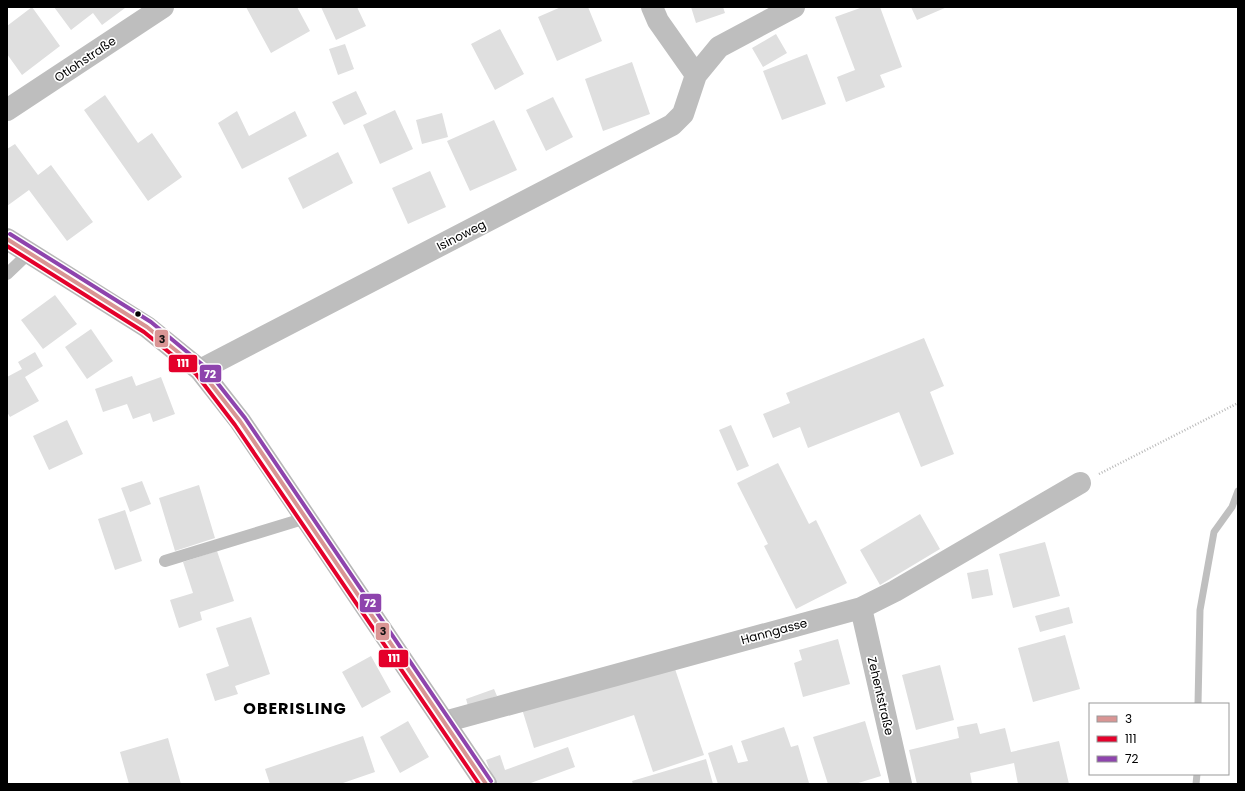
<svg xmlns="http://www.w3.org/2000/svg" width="1245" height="791" font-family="Poppins,sans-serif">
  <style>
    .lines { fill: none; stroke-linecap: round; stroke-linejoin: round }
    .stream { stroke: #bfbfbf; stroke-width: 7 }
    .building { fill: #dfdfdf }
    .path { stroke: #b9b9b9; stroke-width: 2.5; stroke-dasharray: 1 2; stroke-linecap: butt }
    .lane { stroke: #bebebe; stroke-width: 12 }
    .street { stroke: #bebebe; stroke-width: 22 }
    .secondary { stroke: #b8b8b8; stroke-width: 22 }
    .bus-1-casing { stroke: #fff; stroke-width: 7 }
    .bus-2-casing { stroke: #fff; stroke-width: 7 }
    .bus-3-casing { stroke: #fff; stroke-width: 7 }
    .bus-1 { stroke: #d99594; stroke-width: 4 }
    .bus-2 { stroke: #e4002b; stroke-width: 4 }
    .bus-3 { stroke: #8e44ad; stroke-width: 4 }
    .bus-dot { fill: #000; stroke: #fff; stroke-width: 1.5 }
    .labels { text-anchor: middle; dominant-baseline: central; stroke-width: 3.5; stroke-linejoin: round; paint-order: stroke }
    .street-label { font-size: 12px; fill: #000; stroke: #fff }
    .district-label { font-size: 16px; font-weight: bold; letter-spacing: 1px; fill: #000; stroke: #fff }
    .line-badge { stroke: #fff; stroke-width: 1.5 }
    .badge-label { font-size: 11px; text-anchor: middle; font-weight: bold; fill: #fff }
    .pale-badge-label { font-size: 11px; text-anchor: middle; font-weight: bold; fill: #111 }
  </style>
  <rect width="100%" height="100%" fill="#fff"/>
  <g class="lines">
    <!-- stream -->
    <path class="stream" d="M1198,704l2,-94 14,-78 18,-25 6,-16
      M1196,784l1,-10"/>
  </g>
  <!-- building -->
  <path class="building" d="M32,7l28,39 -38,29 -15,-21v-28z
    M54,7h70l1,1 -23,17 -9,-12 -22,17z
    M246,7h51l13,24 -39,22z
    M321,7h36l9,19 -30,14z
    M561,7h27l14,34 -45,20 -19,-44z
    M691,7h32l2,6 -29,10z
    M863,7h17l22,60 -22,8 5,12 -39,15 -9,-25 18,-7 -20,-53z
    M911,7h36l-30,13z
    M500,29l24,45 -29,16 -24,-46z
    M776,34l11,19 -24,14 -11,-19z
    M345,44l9,25 -16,6 -9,-26z
    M807,54l19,50 -44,16 -19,-49z
    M632,62l18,52 -47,17 -18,-52z
    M356,91l11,23 -23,11 -12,-23z
    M105,95l33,48 14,-10 30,44 -34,24 -64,-91z
    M553,97l20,40 -27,14 -20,-41z
    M395,110l18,39 -33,15 -17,-39z
    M237,111l12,25 46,-25 12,25 -65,33 -24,-46z
    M442,113l6,24 -26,7 -6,-24z
    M494,120l23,50 -47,21 -23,-50z
    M15,144l23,31 13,-10 42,57 -26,19 -38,-51 -22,16v-57z
    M338,152l15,31 -50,26 -15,-31z
    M430,171l16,36 -38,17 -16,-36z
    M55,295l22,29 -34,25 -22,-29z
    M91,329l22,32 -26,18 -22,-32z
    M924,338l20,48 -14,6 24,62 -33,13 -22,-55 -91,36 -8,-21 -27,11 -10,-24 27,-11 -4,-10z
    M35,352l8,14 -18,11 14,24 -29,16 -3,-5v-35l15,-8 -4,-7z
    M132,376l4,10 25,-9 14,37 -22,8 -3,-9 -17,6 -6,-15 -24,8 -8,-23z
    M67,420l16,34 -34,16 -16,-34z
    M731,425l18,41 -12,5 -18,-41z
    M778,463l31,61 7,-4 31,63 -51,26 -32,-63 4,-2 -31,-61z
    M142,481l9,23 -21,8 -9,-24z
    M199,485l16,53 -40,13 -16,-53z
    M125,510l17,51 -27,9 -17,-51z
    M920,514l20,35 -60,36 -20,-35z
    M1045,542l15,54 -47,12 -14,-54z
    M217,551l17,50 -34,11 2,8 -23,8 -9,-28 23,-7 -10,-31z
    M988,569l5,26 -21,4 -5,-26z
    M1069,607l4,16 -33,9 -5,-16z
    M251,617l19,57 -35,12 3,8 -23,7 -9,-27 23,-8 -13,-38z
    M1065,635l15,54 -47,13 -15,-54z
    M838,639l12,45 -47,13 -9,-34 8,-3 -3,-10z
    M371,656l20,36 -29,16 -20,-36z
    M672,660l32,95 -51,17 -19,-57 -100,33 -12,-39z
    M940,665l14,55 -38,10 -14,-55z
    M494,689l3,7 -29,10 -2,-7z
    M408,721l21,36 -29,16 -20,-36z
    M865,721l16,55 -26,8h-27l-15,-47z
    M977,723l3,11 25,-6 6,24 48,-11 10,43h-51l-4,-21 -44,10 2,11h-55l-8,-34 50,-12 -2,-11z
    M784,727l7,20 7,-2 11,38 -3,1h-88l-10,-31 24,-8 6,18 10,-2 -7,-20z
    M363,736l12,36 -35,12h-70l-5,-15z
    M168,738l13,46h-52l-9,-32z
    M568,747l7,20 -47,17h-33l-9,-24 14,-5 5,15z
    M706,759l7,25h-80l-1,-3z"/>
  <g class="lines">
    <!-- path -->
    <path class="path" d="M1099,474l139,-71"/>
    <!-- lane -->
    <path class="lane" d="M7,274l22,-21
      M165,561l141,-43"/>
    <!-- street -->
    <path class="street" d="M652,7l6,14 38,54
      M7,110l156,-103
      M200,370l472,-245 11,-11 13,-39 23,-28 75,-40
      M861,608l40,176
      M444,722l417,-114 34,-17 185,-108"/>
    <!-- secondary -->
    <path class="secondary" d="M7,239l140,88 53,43 40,51 246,363"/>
    <!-- bus-1 casing -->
    <g class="bus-1-casing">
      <path id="bus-1" d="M7,239l140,88 53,43 40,51 246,363"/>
    </g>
    <!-- bus-2 casing -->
    <g class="bus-2-casing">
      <path id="bus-2" d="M7,246l137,86 52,42 39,51 244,359"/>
    </g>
    <!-- bus-3 casing -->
    <g class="bus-3-casing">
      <path id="bus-3" d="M10,234l141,88 53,44 41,52 246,363"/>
    </g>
    <!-- bus-1 -->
    <use href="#bus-1" class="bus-1"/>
    <!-- bus-2 -->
    <use href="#bus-2" class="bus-2"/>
    <!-- bus-3 -->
    <use href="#bus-3" class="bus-3"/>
  </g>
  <!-- markers -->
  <circle class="bus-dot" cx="138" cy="314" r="3.5"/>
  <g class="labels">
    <!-- street labels -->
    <g class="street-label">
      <text transform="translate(85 59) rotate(-34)">Otlohstraße</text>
      <text transform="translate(461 235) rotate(-27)">Isinoweg</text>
      <text transform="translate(774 631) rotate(-15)">Hanngasse</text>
      <text transform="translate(881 696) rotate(77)">Zehentstraße</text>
    </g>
    <!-- district labels -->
    <g class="district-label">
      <text x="295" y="708">OBERISLING</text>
    </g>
  </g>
  <g class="line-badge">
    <rect x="154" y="329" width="15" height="19" rx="4" fill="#d99594"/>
    <rect x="168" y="354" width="30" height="19" rx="4" fill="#e4002b"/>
    <rect x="199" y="364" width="23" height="19" rx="4" fill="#8e44ad"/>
    <rect x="359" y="593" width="23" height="20" rx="4" fill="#8e44ad"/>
    <rect x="375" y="622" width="15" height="19" rx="4" fill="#d99594"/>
    <rect x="378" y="649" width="31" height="19" rx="4" fill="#e4002b"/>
  </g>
  <g class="badge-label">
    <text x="183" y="367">111</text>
    <text x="210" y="378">72</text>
    <text x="370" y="607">72</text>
    <text x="394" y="662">111</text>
  </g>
  <g class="pale-badge-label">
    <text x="162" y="343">3</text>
    <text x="383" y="635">3</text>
  </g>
  <!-- border -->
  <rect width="1245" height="791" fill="none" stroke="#000000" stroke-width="16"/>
  <!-- legend -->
  <rect x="1089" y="703" width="140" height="72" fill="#ffffff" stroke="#999999"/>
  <rect x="1097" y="716" width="20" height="6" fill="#d99594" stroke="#999999"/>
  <text x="1125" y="723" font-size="12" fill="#000000">3</text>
  <rect x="1097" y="736" width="20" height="6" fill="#e4002b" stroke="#999999"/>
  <text x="1125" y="743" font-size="12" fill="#000000">111</text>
  <rect x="1097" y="756" width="20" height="6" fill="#8e44ad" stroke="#999999"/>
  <text x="1125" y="763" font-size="12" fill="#000000">72</text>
</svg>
